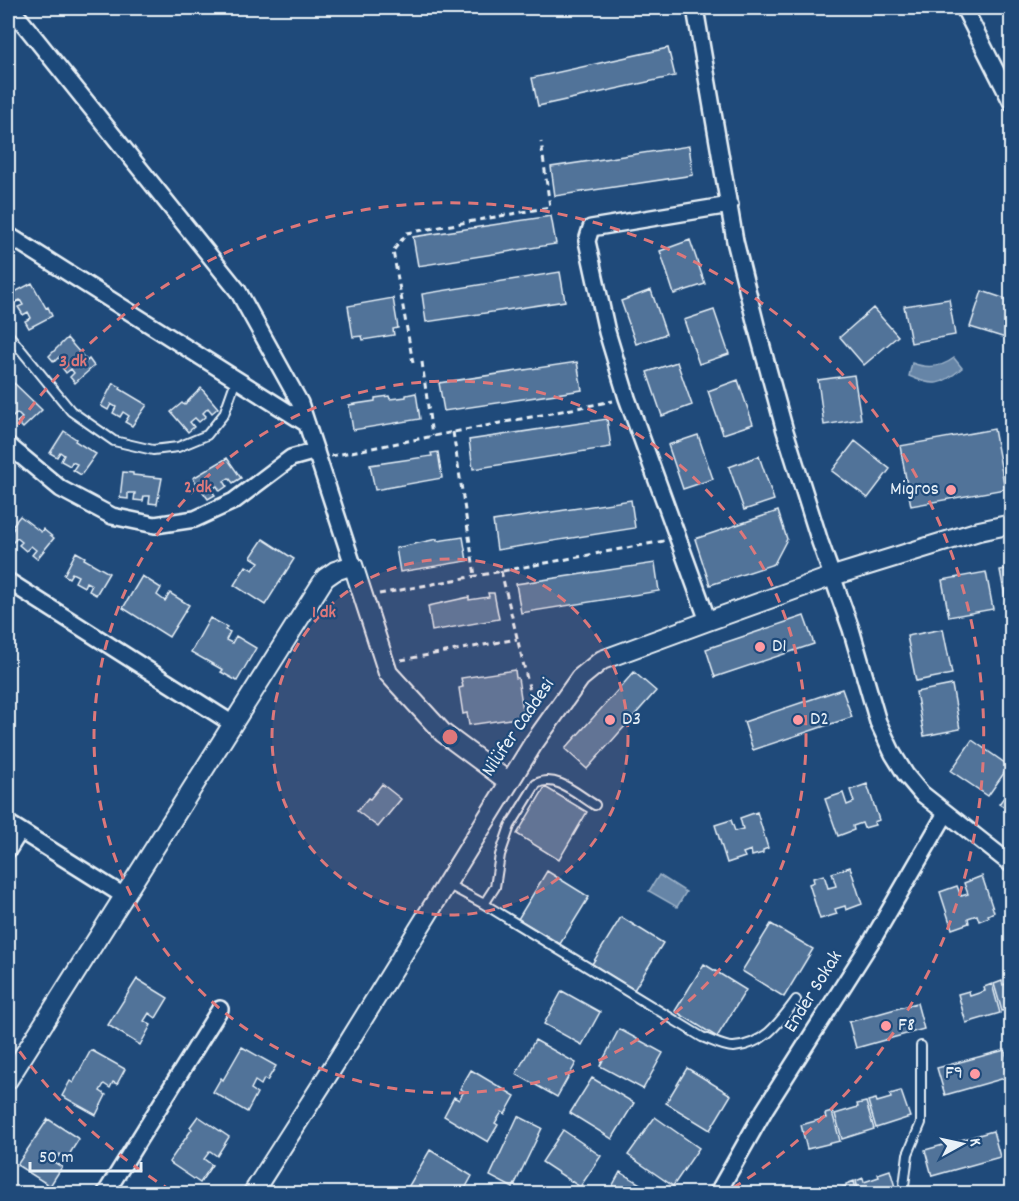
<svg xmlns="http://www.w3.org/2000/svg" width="1019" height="1201" font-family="Dekko,sans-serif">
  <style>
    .water { fill: #6685a7; stroke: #9ab0c7; stroke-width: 1.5 }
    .building { fill: #517399; stroke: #e8f1f8; stroke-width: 1.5 }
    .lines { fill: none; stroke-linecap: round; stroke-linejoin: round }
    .service-casing { stroke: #e8f1f8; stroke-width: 12 }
    .minor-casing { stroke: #e8f1f8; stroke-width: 20 }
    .tertiary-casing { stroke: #e8f1f8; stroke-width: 22 }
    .path { stroke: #e8f1f8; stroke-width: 3; stroke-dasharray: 6 4.5; stroke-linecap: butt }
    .service { stroke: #1f4a7a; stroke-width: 8 }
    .minor { stroke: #1f4a7a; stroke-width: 15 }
    .tertiary { stroke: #1f4a7a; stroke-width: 18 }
    .ring { fill: none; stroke: #dd787b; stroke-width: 3; stroke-dasharray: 10 8 }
    .poi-dot { fill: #ff9aa2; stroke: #1f4a7a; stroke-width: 2 }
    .labels { text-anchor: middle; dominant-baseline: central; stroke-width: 4.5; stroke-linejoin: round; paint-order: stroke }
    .poi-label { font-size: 20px; fill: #e8f1f8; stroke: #1f4a7a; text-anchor: start }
    .street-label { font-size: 20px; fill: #e8f1f8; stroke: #1f4a7a }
    .centre { fill: #dd787b; stroke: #1f4a7a; stroke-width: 3 }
    .ring-label { font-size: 18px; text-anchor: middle; font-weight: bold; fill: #dd787b; stroke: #1f4a7a; stroke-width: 4.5; stroke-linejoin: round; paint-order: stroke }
  </style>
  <rect width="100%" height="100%" fill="#1f4a7a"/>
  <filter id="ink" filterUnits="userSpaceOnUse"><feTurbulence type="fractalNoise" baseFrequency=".0167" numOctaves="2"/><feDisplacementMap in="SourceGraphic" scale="12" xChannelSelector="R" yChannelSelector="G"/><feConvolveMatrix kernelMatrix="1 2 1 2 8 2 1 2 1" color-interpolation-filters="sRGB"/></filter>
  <g filter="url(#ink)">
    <!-- water -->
    <path class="water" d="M954,358l8,10c-21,18 -28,19 -53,8l3,-13c16,6 29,5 42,-5z
      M659,875l27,17 -9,15 -28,-16z"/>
    <!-- building -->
    <path class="building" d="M668,48l7,28 -137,30 -6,-28z
      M689,146l4,29 -138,21 -4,-29z
      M551,216l5,28 -138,22 -5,-29z
      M690,240l15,44 -31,10 -14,-43z
      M560,272l5,29 -139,21 -4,-28z
      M32,283l14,25 2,-1 4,9 -23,12 -4,-7 6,-3 -3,-6 -5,3 -5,-8 5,-2 -3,-5 -6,3 -5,-8z
      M651,290l15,44 -30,10 -15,-43z
      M982,291l30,10v39l-42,-13z
      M393,298l5,30 -5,1 1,6 -31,5 -1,-4 -9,1 -5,-31z
      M949,299l6,36 -44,8 -7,-37z
      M873,308l25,28 -34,29 -24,-28z
      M714,310l15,44 -30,10 -15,-44z
      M67,338l20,23 2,-2 5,7 -19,17 -5,-6 4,-4 -3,-4 -5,4 -6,-8 4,-3 -5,-5 -5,5 -5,-6z
      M577,362l5,28 -138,21 -5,-28z
      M677,362l15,43 -30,11 -15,-44z
      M854,375l7,44 -37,6 -6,-45z
      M738,380l15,44 -30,10 -15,-43z
      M14,383l28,27 -19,18 -6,-6 5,-4 -5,-5 -4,4 -5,-6 3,-5 -3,-4v-13z
      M113,383l8,4 -1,2 27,16 -15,21 -7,-4 4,-6 -6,-4 -3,5 -7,-4 3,-6 -5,-3 -3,6 -7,-4z
      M201,388l17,20 -6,5 -4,-5 -5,5 3,3 -7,6 -4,-4 -5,4 4,5 -6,5 -17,-20 11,-9 2,2z
      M416,393l4,26 -67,11 -4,-25 26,-4v-3l14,-2 1,3 16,-2v-2z
      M607,419l4,28 -138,22 -4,-29z
      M994,429l11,60 -94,17 -11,-60z
      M64,431l12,8 -1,2 21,13 -15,21 -8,-5 4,-6 -5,-2 -2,4 -9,-5 3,-6 -4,-3 -3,5 -7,-4z
      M698,435l15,44 -30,10 -15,-44z
      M855,441l35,28 -22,29 -36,-27z
      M438,452l4,26 -67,12 -5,-25 62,-9 -1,-3z
      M759,456l15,44 -30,10 -15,-43z
      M227,458l14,20 -8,5 -4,-5 -5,3 3,5 -7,5 -3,-5 -6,4 4,5 -7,4 -15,-21z
      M123,472l10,1v2l29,3 -5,26 -8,-1 1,-7h-6l-1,5 -9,-1 1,-7h-7v6l-8,-1z
      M631,500l4,28 -138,22 -4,-29z
      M778,511l9,28 -13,25 -64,21 -15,-46z
      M20,516l21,16 2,-3 11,9 -17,21 -5,-4 4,-5 -5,-4 -5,5 -7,-6 3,-3 -5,-4 -5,5 -4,-4v-3l6,-8 -2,-2z
      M463,537l4,24 -67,11 -4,-24 41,-9v2z
      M263,539l31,20 -29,46 -31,-20 12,-19 7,4 6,-8 -8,-5z
      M76,552l9,5 -1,2 25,14 -13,22 -7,-4 3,-6 -6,-3 -2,5 -9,-5 3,-6 -6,-3 -3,5 -5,-3z
      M655,563l4,28 -138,22 -5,-29z
      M1012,568v38l-5,1 -7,-37z
      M986,572l7,37 -44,8 -7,-37z
      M142,576l19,12 -4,7 8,6 5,-8 19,12 -20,32 -46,-29z
      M488,593h6l5,26 -67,12 -4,-25 41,-9v3l20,-3z
      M804,616l10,28 -99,33 -9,-28z
      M210,618l17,9 -2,3 5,2 -4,8 6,3 4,-7 20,12 -19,33 -16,-9 2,-2 -32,-18z
      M943,629l9,45 -36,7 -9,-45z
      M515,670l1,8h2l6,39 -55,8 -2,-12 -4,1 -4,-26 4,-1 -2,-9z
      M634,672l22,19 -69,78 -22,-20z
      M952,685l8,44 -36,7 -8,-44z
      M842,689l10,28 -99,33 -9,-28z
      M972,740l37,26 -21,30 -37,-25z
      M382,784l19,15 -23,28 -21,-16 11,-13 2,1z
      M867,784l12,36 -5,2 1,3 -11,3 -2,-5 -9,3 1,4 -16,6 -13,-37 18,-6 4,12 7,-3 -4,-12z
      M1012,786v26l-13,-8z
      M545,787l42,25 -28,48 -42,-26z
      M757,812l11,36 -5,2v3l-11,3 -1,-6 -8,3 2,4 -18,6 -12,-38 16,-5 4,11 8,-2 -3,-11z
      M850,867l12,37 -16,6 -1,-4 -10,3 2,5 -17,5 -11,-35 5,-2 -1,-4 11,-3 4,13 8,-2 -4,-13z
      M547,871l42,26 -29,47 -42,-25z
      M982,876l12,36 -6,3 1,2 -10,4 -2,-6 -9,3 1,5 -17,6 -12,-37 17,-6 4,10 7,-2 -4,-11z
      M621,917l42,26 -29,47 -42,-26z
      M771,924l42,25 -29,48 -42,-26z
      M704,964l42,26 -29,47 -42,-26z
      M137,979l31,19 -12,20 -7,-5 -5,8 7,4 -11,20 -32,-20z
      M1002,981l1,4 9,-3v26l-10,3 -8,-27z
      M992,984l8,29 -34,10 -8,-29 11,-3 1,5 15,-5 -1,-4z
      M562,991l38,21 -18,33 -38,-21z
      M917,1003l7,26 -68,19 -7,-26z
      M619,1029l44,24 -20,36 -43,-23z
      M535,1040l41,23 -19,34 -41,-23z
      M242,1047l34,19 -9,15 -3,-2 -3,6 -6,-4 -4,8 6,4 -10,19 -34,-20 8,-14 2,2z
      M91,1050l34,19 -8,15 -4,-2 -3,6 -6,-4 -4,7 6,4 -10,20 -34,-19 8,-15 3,2z
      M1005,1050l7,26 -67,19 -8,-27z
      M687,1068l44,27 -21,35 -44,-27z
      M471,1070l44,26 -10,18 -3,-2 -7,11 3,2 -10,17 -44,-26 10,-19 5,3 5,-9 -4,-2z
      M592,1078l42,25 -22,36 -42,-26z
      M901,1091l9,26 -34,11 -8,-27 8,-2 1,3 14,-4 -1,-4z
      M866,1102l8,27 -32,10 -7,-25 23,-7 -1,-3z
      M832,1112l8,29 -33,8 -6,-24 25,-7 -1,-4z
      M198,1116l31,21 -12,19 -7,-5 -6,8 8,6 -12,18 -31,-21 23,-33 -2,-2z
      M518,1116l24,12 -29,60 -23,-12z
      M655,1117l44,31 -26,38 -45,-31z
      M48,1119l31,20 -12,19 -7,-4 -6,8 8,5 -12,19 -33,-21z
      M563,1130l38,26 -21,31 -38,-25z
      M993,1131l7,26 -68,19 -7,-26z
      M430,1150l42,26 -10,18h-58z
      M890,1170l7,24h-38l-3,-13 7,-3 1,4 15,-5 -1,-3z
      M620,1172l37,22h-49z
      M854,1181l3,13h-35l24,-8v-2z"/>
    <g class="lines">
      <!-- service casing -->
      <g class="service-casing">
        <path id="service" d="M8,334l63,77 43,30 39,9 25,-3 29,-12 17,-21 12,-34
          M447,884l37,20 218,133c9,3 23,11 32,10 31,-3 45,-24 62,-47
          M484,904l11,-17 5,-32 10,-29 26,-42c20,-11 42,11 59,21
          M903,1194l5,-40 13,-31v-77"/>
      </g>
      <!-- minor casing -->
      <g class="minor-casing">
        <path id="minor" d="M11,8l227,283 62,112 53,162
          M695,8l40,233 22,88 28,102 35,111 31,87 27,93 15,32 13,21 15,18 91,72
          M964,8l48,95
          M8,235l299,189
          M8,445l53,44 51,27 43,9 40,-6 39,-18 57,-43 25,-7
          M8,581l225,143
          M708,621l-81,-223 -20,-66 -20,-91 4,-13 139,-23
          M8,823l116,73
          M8,850l12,-19
          M105,1194l115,-185
          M717,1194l48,-85 108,-170 73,-126"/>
      </g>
      <!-- tertiary casing -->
      <g class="tertiary-casing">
        <path id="tertiary" d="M8,1080l317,-502 10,-7 18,-6 35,108 55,60 66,49
          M252,1194l88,-138 193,-312 47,-66 22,-18 106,-39 125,-45 146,-45 33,-7"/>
      </g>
      <!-- path -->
      <path class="path" d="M422,362l10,74
        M413,363l-20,-112 14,-18 143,-26 -9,-65
        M453,432l22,144
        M331,456l282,-55
        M501,571l34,141
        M379,594l285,-53
        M401,660l116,-21"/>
      <!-- service -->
      <use href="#service" class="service"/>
      <!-- minor -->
      <use href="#minor" class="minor"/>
      <!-- tertiary -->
      <use href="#tertiary" class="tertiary"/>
    </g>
  </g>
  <!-- distance rings -->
  <circle cx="450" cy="737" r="178" fill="#dd787b" fill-opacity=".12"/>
  <g class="ring">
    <circle cx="450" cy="737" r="178"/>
    <circle cx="450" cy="737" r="356"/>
    <path d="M172 1191A533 533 0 0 1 8 1035M8 439A533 533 0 1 1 728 1191"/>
  </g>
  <!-- markers -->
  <g class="poi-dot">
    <circle cx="951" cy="490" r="6"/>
    <circle cx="760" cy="647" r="6"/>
    <circle cx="610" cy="720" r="6"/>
    <circle cx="798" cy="720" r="6"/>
    <circle cx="886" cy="1026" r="6"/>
    <circle cx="975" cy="1074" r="6"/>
  </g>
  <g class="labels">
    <!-- poi labels -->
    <g class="poi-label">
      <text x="939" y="490" text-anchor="end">Migros</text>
      <text x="772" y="647">D1</text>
      <text x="622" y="720">D3</text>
      <text x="810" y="720">D2</text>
      <text x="898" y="1026">F8</text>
      <text x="963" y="1074" text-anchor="end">F9</text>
    </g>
    <!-- street labels -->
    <g class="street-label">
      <text transform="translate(519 728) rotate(-56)">Nilüfer Caddesi</text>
      <text transform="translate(814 992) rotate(-58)">Ender Sokak</text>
    </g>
  </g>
  <circle cx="450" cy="737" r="9" class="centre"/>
  <g class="ring-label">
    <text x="73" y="366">3 dk</text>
    <text x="198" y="492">2 dk</text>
    <text x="324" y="617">1 dk</text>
  </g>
  <!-- margin -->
  <rect width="1019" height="1201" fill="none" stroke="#1f4a7a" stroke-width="30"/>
  <rect x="15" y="15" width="989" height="1171" fill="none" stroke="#e8f1f8" stroke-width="2" filter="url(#ink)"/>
  <!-- north arrow -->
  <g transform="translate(962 1144) rotate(82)" stroke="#1f4a7a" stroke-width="4.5" paint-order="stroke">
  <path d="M0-4.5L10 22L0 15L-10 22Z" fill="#e8f1f8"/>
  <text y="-9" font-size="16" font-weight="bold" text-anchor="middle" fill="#e8f1f8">K</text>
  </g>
  <!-- scale -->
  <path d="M30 1162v9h111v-9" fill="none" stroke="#e8f1f8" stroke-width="3"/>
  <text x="39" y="1162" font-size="18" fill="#e8f1f8" stroke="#1f4a7a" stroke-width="4.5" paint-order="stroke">50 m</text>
</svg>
